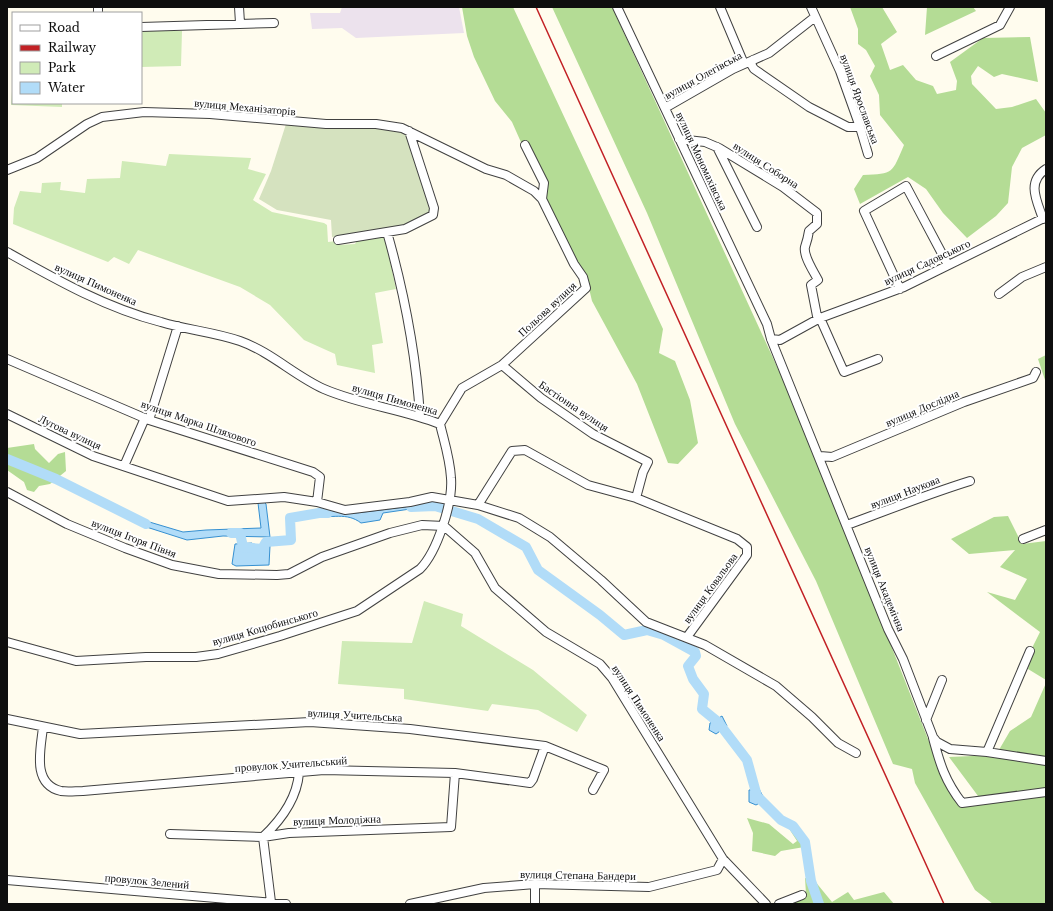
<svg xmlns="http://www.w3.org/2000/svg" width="1053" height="911" font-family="'Libre Baskerville',serif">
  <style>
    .industrial { fill: #ece2ed }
    .green { fill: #d0ebb7 }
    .forest { fill: #b4dc95 }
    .cemetery { fill: #d5e2bf }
    .water { fill: #b1dcf8; stroke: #3690d1 }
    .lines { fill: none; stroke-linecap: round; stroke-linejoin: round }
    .river { stroke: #b1dcf8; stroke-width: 10 }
    .minor-casing { stroke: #414141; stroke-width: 10 }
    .minor { stroke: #fff; stroke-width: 8 }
    .rail { stroke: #c22125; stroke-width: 1.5 }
    .labels { text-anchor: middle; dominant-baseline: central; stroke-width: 4; stroke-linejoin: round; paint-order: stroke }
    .street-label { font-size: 11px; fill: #0e0e0e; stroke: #fff }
  </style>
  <rect width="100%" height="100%" fill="#fffcee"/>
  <!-- industrial -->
  <path class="industrial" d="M342,7h117l5,26 -108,5 -14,-10 -30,1 -2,-16h30z"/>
  <!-- green -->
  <path class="green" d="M141,31h41l-1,35 -40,1z
    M13,77v26h49v4l-51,-2z
    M169,154l82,4 -3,11 18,5 -13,26 19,12 52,11 3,2 1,17 8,-1 3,4 16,-1 3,-5 27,-2 11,52 -21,4 8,50 -11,2 3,28 -38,-8 -2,-11 -31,-14 -34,-35 -30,-18 -102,-37 -9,14 -15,-7 -6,5 -95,-38 1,-16 6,-17 21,2 1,-10 19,-1 -1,8 25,3 2,-14 33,-1 2,-17 44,5z
    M424,601l39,13 -2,12 72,44 54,45 -10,17 -39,-22 -46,-6 -4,7 -84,-12v-10l-66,-5 4,-43 70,2z"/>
  <!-- forest -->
  <path class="forest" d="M462,7h51l150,322 -4,24 16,8 15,39 8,43 -20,21 -10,-1 -31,-79 -45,-83 -6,-25 -14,-19 -60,-135 -17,-21 -21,-44 -7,-21z
    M552,7h60l222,484 56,152 55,139 16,23 23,-1 -35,-47 47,-2 14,-24 21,-14 15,-34v221h-53l-18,-14 -60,-107 -3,-14 -19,-5 -77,-183 -81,-157 -88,-211z
    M850,7h32l15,25 -16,12 9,26 13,-5 13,15 17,6 4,8 19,-4 1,-9 -7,-19 33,-24 47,-1 8,45 -36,-8 -8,3 -16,-11 -7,10 1,8 24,25 16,-2 24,-8 10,14v22l-24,13 -10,19 -4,36 -12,13 -29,22 -24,-25 -17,-24 -18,-12 -48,27 -6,-15 9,-14c31,-1 29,-2 41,-30l-24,-30 -1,-20 -9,-19 5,-10 -9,-16 -8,-6v-15z
    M927,7h46l3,4 -51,24z
    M1046,355v28l-8,-24z
    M34,444l1,5 14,14 9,-9 7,-2 1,19 -16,13 -11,2 -5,6 -7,-2 -3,-8 -17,-12v-22z
    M1008,516l14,28 24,-3v139l-18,-11 5,-23 7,-14 -53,-40 28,8 12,-21 -27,-12 15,-17 -46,4 -18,-15 43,-22z
    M747,818l22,6 24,20 4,-3 -9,-14h10l12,19 -29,5 -6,5 -23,-5 1,-18z
    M805,878l9,2 18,22 16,-10 6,8 30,-8 10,12h-101l13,-10z"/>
  <!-- cemetery -->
  <path class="cemetery" d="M286,124l89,3 33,6 23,77 -1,4 -23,12 -75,11 -1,-17 -54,-10 -18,-11 12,-28z"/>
  <!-- water -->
  <path class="water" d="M264,502l2,2 4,33 -47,-1 -36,4 -50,-16 -1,-6 47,14 23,-2 55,-2 -3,-25z
    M429,504l-5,3 -41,6 -3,7 -19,3c-14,-11 -30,-5 -46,-6l1,-7 40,3z
    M252,543l3,3h10l3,-2 2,2 -1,19 -33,1 -4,-2 3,-20z
    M722,716l5,10 -11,8 -7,-4 1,-7z
    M759,789l6,11 -9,5 -7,-3v-12z"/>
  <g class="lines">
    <!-- river -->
    <path class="river" d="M7,459l49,20 90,45
      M411,507l24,-1 43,13 48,28 12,23 62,45 24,20 23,-5 17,5 31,17 1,4 -8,10 5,13 11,15 -2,15 16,13 29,38 10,36 24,24 12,6 12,16 6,39 8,23
      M231,533h9l3,14 19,2 4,-7 25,-2 -1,-22 29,-5h9"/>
    <!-- minor casing -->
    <g class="minor-casing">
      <path id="minor" d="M239,7l1,16
        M617,7l150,317 4,15 117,290 15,30 30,78 4,5 13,7 37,3 59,9
        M720,7l24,57
        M811,7l29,64 20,56 8,27
        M98,13v-6
        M141,27l133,-4
        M936,56l64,-31 10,-18
        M753,60l-2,4 3,5 55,38 39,20h12
        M665,108l68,-39 36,-16 46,-36
        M679,139l26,3 14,6 64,39 34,26v11l-8,7c-1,7 -2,10 -4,16 -2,9 9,25 13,33l-7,5 6,31 3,2 24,54 34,-13
        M525,145l19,38 -2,16
        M717,147l40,80
        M7,170l30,-12 50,-34 15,-7 42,-5 66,2 116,10h50l26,4 84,41 20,6 28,16 8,8 32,65 9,13 3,11 -84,77 -40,23 -22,36
        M1043,219c-6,-18 -17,-37 3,-50
        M387,232c17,60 29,122 33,184
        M338,240l67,-11 28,-14 1,-7 -25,-77
        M7,252c48,27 99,56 154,70 26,8 53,10 79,19 31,11 55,35 84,48 37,16 78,20 116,35
        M900,289l-36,-78 42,-25 42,79
        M999,294l23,-17 24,-10
        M771,339l9,1 40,-22 84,-31 142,-70
        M7,359l142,61 164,52 7,5 -3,25 28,8 65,-8 22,-5 46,8 41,13 31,19 51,43 45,42 59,23 71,41 36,31 26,26 18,10
        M502,365l39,33 52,36 55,28 -5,10 -7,26
        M7,414l86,42 135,45 56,-4 33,5
        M149,420l29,-94
        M820,456l12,1 132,-55 69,-24 3,-6
        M124,466l21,-48
        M7,492l60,32 58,24 47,17 47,9 58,1 12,-1 33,-17 68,-24 32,-8 22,1
        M478,505l34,-54 13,-1 63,35 48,13 101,41 10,8v8l-60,82
        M847,525c41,-15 81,-31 123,-44
        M444,526l31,27 20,35 51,44 54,32 12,14 111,181 43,45
        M1023,539l23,-9
        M7,642l69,19 70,-4h50l22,-3 62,-18 77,-25 63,-42c17,-17 33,-66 31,-91 -1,-19 -7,-37 -11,-54
        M7,719l73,15 230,-12 100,7 135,17 59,24 -11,20
        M926,720l16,-40
        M43,727c-2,21 -12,57 18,64 7,1 15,0 22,0l241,-21 131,3 75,10 3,-4 12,-33
        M933,738c7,26 12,43 29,65l84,-11
        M987,752l43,-101
        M170,834l93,3 26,-4 162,-6 4,-54
        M7,880l279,24
        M535,884v20
        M271,902l-8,-65c18,-17 34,-39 36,-64
        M410,904l74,-16 51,-4 114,3 68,-17 6,-11
        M779,904l23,-9"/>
    </g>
    <!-- minor -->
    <use href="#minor" class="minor"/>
    <!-- rail -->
    <path class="rail" d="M536,7l408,897"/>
  </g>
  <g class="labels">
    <!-- street labels -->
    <g class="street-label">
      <text transform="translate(703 75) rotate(-29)">вулиця Олегівська</text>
      <text transform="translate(860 99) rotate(70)">вулиця Ярославська</text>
      <text transform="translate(245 107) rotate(5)">вулиця Механізаторів</text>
      <text transform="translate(702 161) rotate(65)">вулиця Мономахівська</text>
      <text transform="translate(766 165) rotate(33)">вулиця Соборна</text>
      <text transform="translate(927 262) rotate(-25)">вулиця Садовського</text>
      <text transform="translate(96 284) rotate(24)">вулиця Пимоненка</text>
      <text transform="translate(547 309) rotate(-43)">Польова вулиця</text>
      <text transform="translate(395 399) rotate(16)">вулиця Пимоненка</text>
      <text transform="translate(574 406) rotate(34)">Бастіонна вулиця</text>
      <text transform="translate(922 408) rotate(-23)">вулиця Дослідна</text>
      <text transform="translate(199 423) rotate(19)">вулиця Марка Шляхового</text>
      <text transform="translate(70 432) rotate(25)">Лугова вулиця</text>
      <text transform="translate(905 492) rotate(-21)">вулиця Наукова</text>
      <text transform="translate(134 538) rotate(21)">вулиця Ігоря Півня</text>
      <text transform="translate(710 588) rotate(-54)">вулиця Ковальова</text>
      <text transform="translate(885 589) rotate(68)">вулиця Академічна</text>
      <text transform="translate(265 627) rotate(-16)">вулиця Коцюбинського</text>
      <text transform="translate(639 703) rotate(57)">вулиця Пимоненка</text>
      <text transform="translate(355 715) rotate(3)">вулиця Учительська</text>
      <text transform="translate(291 764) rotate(-4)">провулок Учительський</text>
      <text transform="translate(337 820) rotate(-2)">вулиця Молодіжна</text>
      <text transform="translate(578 875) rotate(1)">вулиця Степана Бандери</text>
      <text transform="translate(147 881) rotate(5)">провулок Зелений</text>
    </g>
  </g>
  <!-- border -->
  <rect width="1053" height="911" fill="none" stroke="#0e0e0e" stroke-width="16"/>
  <!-- legend -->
  <rect x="12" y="12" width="130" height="92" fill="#ffffff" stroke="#9f9f9f"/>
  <rect x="20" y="25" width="20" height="6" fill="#ffffff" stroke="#9f9f9f"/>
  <text x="48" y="32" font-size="12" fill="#0e0e0e">Road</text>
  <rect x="20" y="45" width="20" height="6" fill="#c22125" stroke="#9f9f9f"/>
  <text x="48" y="52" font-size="12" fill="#0e0e0e">Railway</text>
  <rect x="20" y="62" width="20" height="12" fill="#d0ebb7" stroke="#9f9f9f"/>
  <text x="48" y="72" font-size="12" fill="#0e0e0e">Park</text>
  <rect x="20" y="82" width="20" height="12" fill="#b1dcf8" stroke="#9f9f9f"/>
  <text x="48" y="92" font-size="12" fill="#0e0e0e">Water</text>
</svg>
